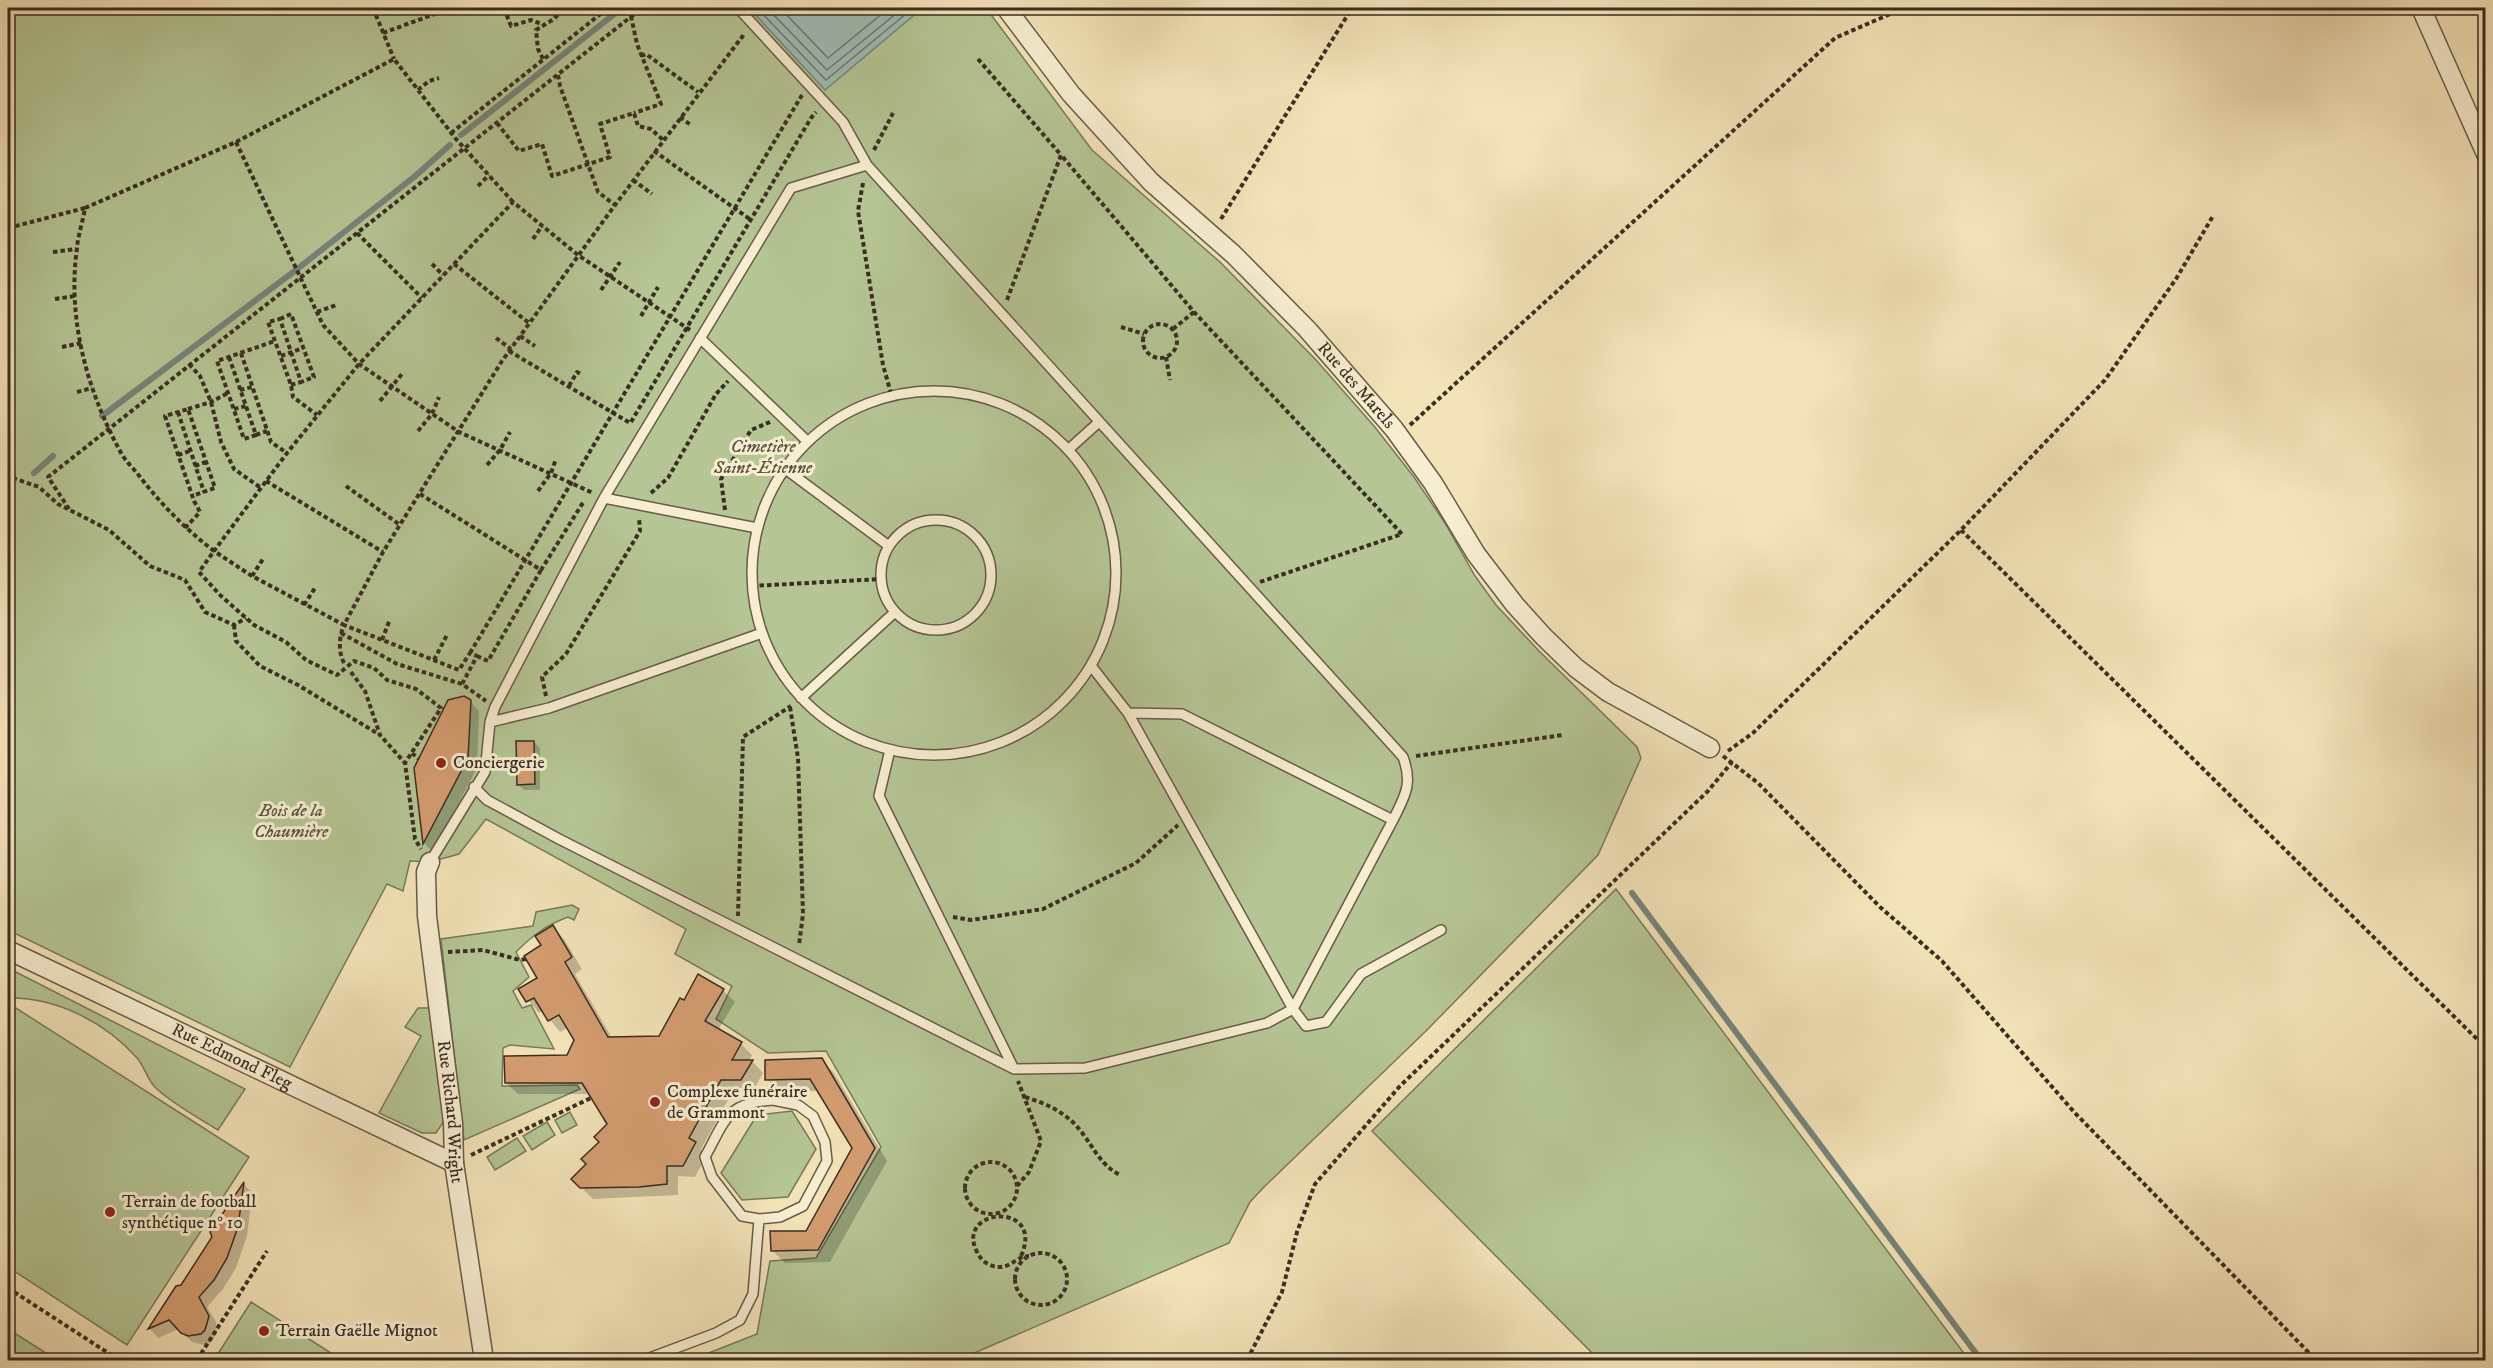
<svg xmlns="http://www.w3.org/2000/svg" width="2493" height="1368" font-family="'IM FELL DW Pica',serif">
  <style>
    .green { fill: #b5c594; stroke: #777a5b; stroke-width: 1.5 }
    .water { fill: #9ebdb7; stroke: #76847b; stroke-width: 1.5 }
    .shadow { fill: #0003; fill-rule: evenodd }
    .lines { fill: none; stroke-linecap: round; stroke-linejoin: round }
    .shore { stroke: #6c766c; stroke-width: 1.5 }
    .stream { stroke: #76847b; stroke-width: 6 }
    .building { fill: #d39c70; stroke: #392e22; stroke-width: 1.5 }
    .lane-casing { stroke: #685b48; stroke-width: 12 }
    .street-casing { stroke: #685b48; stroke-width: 21 }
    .path { stroke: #392e22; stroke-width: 4; stroke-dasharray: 4.5 3; stroke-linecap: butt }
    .lane { stroke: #f7edd1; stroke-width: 9 }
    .street { stroke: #f7edd1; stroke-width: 18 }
    .poi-dot { fill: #8f2418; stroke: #f7edd1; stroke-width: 2 }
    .labels { text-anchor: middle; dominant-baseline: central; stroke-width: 6; stroke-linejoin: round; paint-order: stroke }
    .street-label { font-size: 18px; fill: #392e22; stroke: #f7edd1 }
    .park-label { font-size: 18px; font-style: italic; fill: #58543e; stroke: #f7edd1 }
    .poi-label { font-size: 18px; fill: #392e22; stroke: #f7edd1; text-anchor: start }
  </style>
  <rect width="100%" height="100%" fill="#f3e3b8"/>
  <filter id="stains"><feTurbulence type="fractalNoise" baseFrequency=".00333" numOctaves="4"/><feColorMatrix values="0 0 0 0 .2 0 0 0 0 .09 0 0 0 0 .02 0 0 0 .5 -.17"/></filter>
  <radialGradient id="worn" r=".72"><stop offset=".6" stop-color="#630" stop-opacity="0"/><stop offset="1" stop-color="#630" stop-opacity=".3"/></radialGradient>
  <!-- green -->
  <path class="green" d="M8,8h978l106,142 129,113 95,97 58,66 40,51 31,46 30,53 21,29 43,46 98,96 4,11 -43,97 -172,176 -163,157 -13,14 -21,41 -271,117h-267l66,-26 13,-73 46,-3 65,-111 -55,-96 -58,2 -52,-34 16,-33 -57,-32 11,-25 -200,-110 -27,35 -29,8 -20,-1 -7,30 -16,-7 -97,183 -282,-137z
    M1616,889l353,471h-370l-227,-229z
    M572,905l7,4 -5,11 -6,-3c-22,8 -36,19 -52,35l13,25 -16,14 9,17 9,-3 23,44 -44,-4 -7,3 -1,38 75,-1 3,4 -116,51 -23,-201 92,-13 3,-14z
    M8,968l237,121 -27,41c-19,-12 -45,-26 -61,-41 -9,-7 -12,-22 -20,-31 -32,-36 -81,-61 -129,-60z
    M8,1003l241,154 -122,188 -119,-78z
    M418,1008h11l15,113 -8,12h-14l-43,-20 42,-77 -16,-9z
    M792,1111l24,38 -28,48 -46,3 -21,-27 36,-58z
    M570,1112l7,13 -15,8 -7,-13z
    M547,1122l8,13 -23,15 -9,-14z
    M517,1138l9,13 -31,19 -8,-13z
    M251,1302l91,58h-128z
    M8,1329l49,31h-49z"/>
  <!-- water -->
  <path class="water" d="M749,8h170v3l-94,79z"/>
  <!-- shadow -->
  <path class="shadow" d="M470,701l9,10 -2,57 -44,84 -9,-9 -8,-75z
    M534,742l6,6v42h-16l-6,-6z
    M552,927l12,12 18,30 -7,5 37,64h48l24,-36 15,-26 24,14 12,12 -17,28 23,14 11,11 -3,6h3l11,12 -10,18h-20l-32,58 6,6 -12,22 -17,-1v19l-85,4 -20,-20 15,-15 21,-40 -19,-30h-72l-12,-11 62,-27 7,-16 -7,-12 -8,4 -17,-21 -4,2 -19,-23 19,-12 4,-33zM565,1010l1,3 -16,8v-3z
    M821,1060l13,13 53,88 -57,101 -45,1 -13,-13 35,-18 47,-84 -35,-57h-40l-12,-12z
    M244,1184l8,9 -5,43 -11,32 -13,21 -16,18 9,15 1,11 -7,10 -6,2 -12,-3 -13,-13 -21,9 -8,-9 27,-42 5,-1 32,-49 -2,-5z"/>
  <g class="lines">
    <!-- shore -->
    <path class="shore" d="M757,8l69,72 87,-72
      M767,8l60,62 76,-62
      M780,8l48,50 61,-50"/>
    <!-- stream -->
    <path class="stream" d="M461,135l161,-127
      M102,416l194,-146 118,-93 36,-32
      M34,473l19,-17
      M1632,893l349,467"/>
  </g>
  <!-- building -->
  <path class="building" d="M464,696l7,4 -3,58 -45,86 -9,-76 34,-68z
    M516,741h18l1,43 -18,1z
    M553,925l19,32 -7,5 43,75 51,-1 21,-38 4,2 14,-26 26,15 -19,32 37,21 -10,18h21l-12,20h-20l-32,58 7,4 -13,24h-16v18l-28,3 -59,1 -9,-9 15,-15 -5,-5 18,-17 -5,-5 13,-13 -25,-41h-77l-1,-27 63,-1 7,-15 -15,-25 -11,6 -14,-23 -8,4 -8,-13 19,-11 -13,-22 17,-11 -6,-9z
    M822,1058l53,90 -57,102 -47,1 -1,-20h36l46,-83 -42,-69 -45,1v-20z
    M244,1182l-6,45 -11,31 -13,22 -15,17 10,19 -4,14 -4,4 -13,2 -7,-3 -12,-13 -21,9 28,-43 5,-1 31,-48 -2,-5z"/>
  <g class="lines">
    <!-- lane casing -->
    <g class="lane-casing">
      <path id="lane" d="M738,8l105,114 24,43
        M700,338l107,103
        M752 573a182 182 0 1 1 364 0a182 182 0 1 1-364 0Z
        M1069,449l30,-27
        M784,468l105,78
        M604,498l153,30
        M881 575a55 55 0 1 1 110 0a55 55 0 1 1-110 0Z
        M1092,667l36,46 165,296 13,17 20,-4 35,-48 80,-44
        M801,698l94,-86
        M1128,713l54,1 211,106
        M490,722l59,-14 213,-75
        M890,750l-11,46 135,273
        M430,862l55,-90 5,-50 5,-15 109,-209 187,-310 76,-23 536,592c10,27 2,39 -10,63l-100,189 -26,14 -182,45 -71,1 -455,-230 -72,-39 -13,-13
        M773,1100l25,5 15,11 12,26 2,19 -24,45 -23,11 -21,2 -17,-3 -30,-39 -7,-20c21,-38 21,-54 68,-57z
        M644,1360l72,-27 24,-13 13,-26 6,-75"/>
    </g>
    <!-- street casing -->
    <g class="street-casing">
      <g id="street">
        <path id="s1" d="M1006,8l65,86 80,88 82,72 74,75 87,100 39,54 43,71 39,51 28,31 33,32 32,24 102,56"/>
        <path d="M2421,8l65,146"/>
        <path id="s2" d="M430,862l-4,10 1,44 26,207 1,40 30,197"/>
        <path id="s3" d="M8,950l446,213"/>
      </g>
    </g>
    <!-- path -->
    <path class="path" d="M373,8l21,51
      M504,8l7,18 20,-6 13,5
      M631,16l6,28 24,60 -27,9
      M383,33l68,-25
      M641,56l5,-2 52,38
      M543,59l-5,-10 -2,-19 18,-11 9,-11
      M978,59l83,96
      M558,75l2,11 38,106 17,13
      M418,90l11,-9 10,-3
      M680,117l12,9
      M497,123l22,28 23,-7 10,32 58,-19 -10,-33 34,-11 4,13 13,3 12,11
      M451,133l157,-125
      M236,142l87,183 36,39 100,68 134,61
      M874,150l19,-37
      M654,151l97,69
      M633,180l19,14
      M863,183l-5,28 25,154 9,32
      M478,186l11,-11
      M85,208l151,-66 158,-83 62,80 57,63
      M1221,219l131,-211
      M8,228l77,-20c-2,13 -7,27 -8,40 -10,71 10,142 43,203 4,8 11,15 17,22 23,30 47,55 77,78l-15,21 21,23 34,30 32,17 20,18 31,15 17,-14 20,7 13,12 29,9 25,19 -36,55 10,76 6,10
      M357,233l65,65
      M533,239l9,-13
      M53,252l23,-3
      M432,264l11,11
      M454,264l75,59
      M601,290l19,-28
      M55,299l20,-3
      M1007,300l54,-145 133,157 208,222 -142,48
      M317,312l19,-7
      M641,316l17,-29
      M280,319l11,-5 23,63 -13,5
      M1143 341a17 17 0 1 1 34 0a17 17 0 1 1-34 0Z
      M1121,327l23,7
      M1173,329l21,-17
      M690,330l-112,-75 -65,-53 -154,162 -72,89 -73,98 38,25 92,49 39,-73 119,-191 113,-156 130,-172
      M520,336l15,10
      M496,338l15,11
      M62,347l19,-4
      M509,351l121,72
      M241,353l30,89 16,11
      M281,356l22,-8
      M229,357l27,78 -12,4 -27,-78 58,-20
      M1166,357l4,23
      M189,364l11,12 11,26 10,40 13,27 27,19
      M291,385l10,-3 -21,-63 -12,3 23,63 2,12 24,18
      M569,386l8,-14 4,2
      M240,390l12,-3
      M77,392l15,-4
      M380,401l22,-27
      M188,409l23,-7 17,-9
      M234,409l12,-3
      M178,412l26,80
      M631,422l180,-304 5,-6
      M1410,425l425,-387 69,-30
      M418,431l14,-17 7,-17
      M256,435l11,-4
      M178,455l12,-4
      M8,465l2,12 29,10 19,17 51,26 41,36 35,14 20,32 29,13 12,-7
      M487,465l13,-15 10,-18
      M195,466l11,-4
      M266,481l117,71
      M346,486l54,39
      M538,491l13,-18 5,-14
      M651,493l17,-15 48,-84 12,-13
      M420,494l121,76 43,-69
      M69,509l-21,-32 594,-469
      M725,510l-4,-31 30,-49 19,-8
      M185,528l15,-16 -6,-11 -29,-85 23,-7 27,79 -23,8
      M1961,530l525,518
      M252,576l11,-17
      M752,586l129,-7
      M304,605l11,-17
      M234,625l2,16 24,25 38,19 82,50
      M341,633l56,31 65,20 24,17
      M382,640l8,-21
      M470,653l332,-558
      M477,656l11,5 53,-91
      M434,660l13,-25
      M344,663c-6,-12 -5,-26 0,-38l115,45 11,-17 7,3 -15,28
      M351,672l14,19 15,44 25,28
      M546,696l-4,-19 24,-23 74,-123 -1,-13
      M790,707l8,51 5,156 -4,31
      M1728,751l25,-18 208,-203 144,-150 71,-101 37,-63
      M412,753l7,6
      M1416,756l147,-21
      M1723,756l35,27 122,124 62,54 133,152 241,247
      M738,916l5,-179 48,-31
      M953,917l18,3 72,-11 93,-46 42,-38
      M448,952l35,-2 37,10 6,-1
      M1025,1097c23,7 44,17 58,37 12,16 18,31 37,41
      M471,1155l120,-57
      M965 1188a26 26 0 1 1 52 0a26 26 0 1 1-52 0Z
      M1017,1186l12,-14 12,-31 -23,-60
      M1015 1279a26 26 0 1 1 52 0a26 26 0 1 1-52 0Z
      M1021,1256c25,-55 -67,-49 -44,-4 4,9 13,15 22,15 13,0 18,-11 30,-11
      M8,1288l111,72
      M197,1360l70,-109
      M1247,1360l35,-68 15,-60 18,-48 85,-98 308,-295 24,-29"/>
    <!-- lane -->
    <use href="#lane" class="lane"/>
    <!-- street -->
    <use href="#street" class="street"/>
  </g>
  <!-- markers -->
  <g class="poi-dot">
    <circle cx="441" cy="763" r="6"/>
    <circle cx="655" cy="1102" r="6"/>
    <circle cx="110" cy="1212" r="6"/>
    <circle cx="264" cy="1331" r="6"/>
  </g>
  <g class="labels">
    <!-- street labels -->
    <g class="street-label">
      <text stroke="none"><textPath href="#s1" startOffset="516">Rue des Marels</textPath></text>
      <text stroke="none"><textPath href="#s3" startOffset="248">Rue Edmond Fleg</textPath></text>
      <text stroke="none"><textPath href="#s2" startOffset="252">Rue Richard Wright</textPath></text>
    </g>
    <!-- park labels -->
    <g class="park-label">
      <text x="763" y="447">Cimetière<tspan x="763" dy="21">Saint-Étienne</tspan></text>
      <text x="291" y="811">Bois de la<tspan x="291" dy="21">Chaumière</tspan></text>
    </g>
    <!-- poi labels -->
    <g class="poi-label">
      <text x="453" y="763">Conciergerie</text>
      <text x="667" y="1092">Complexe funéraire<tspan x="667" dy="21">de Grammont</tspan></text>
      <text x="122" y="1202">Terrain de football<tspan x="122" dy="21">synthétique n° 10</tspan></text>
      <text x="276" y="1331">Terrain Gaëlle Mignot</text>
    </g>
  </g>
  <!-- margin -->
  <rect width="2493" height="1368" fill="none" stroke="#f3e3b8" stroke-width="30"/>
  <rect x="9" y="9" width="2475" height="1350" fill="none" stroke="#392e22" stroke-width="3"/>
  <rect x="15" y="15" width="2463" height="1338" fill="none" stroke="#392e22" stroke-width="1.5"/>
  <rect width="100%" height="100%" filter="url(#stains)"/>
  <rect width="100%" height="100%" fill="url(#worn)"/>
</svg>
